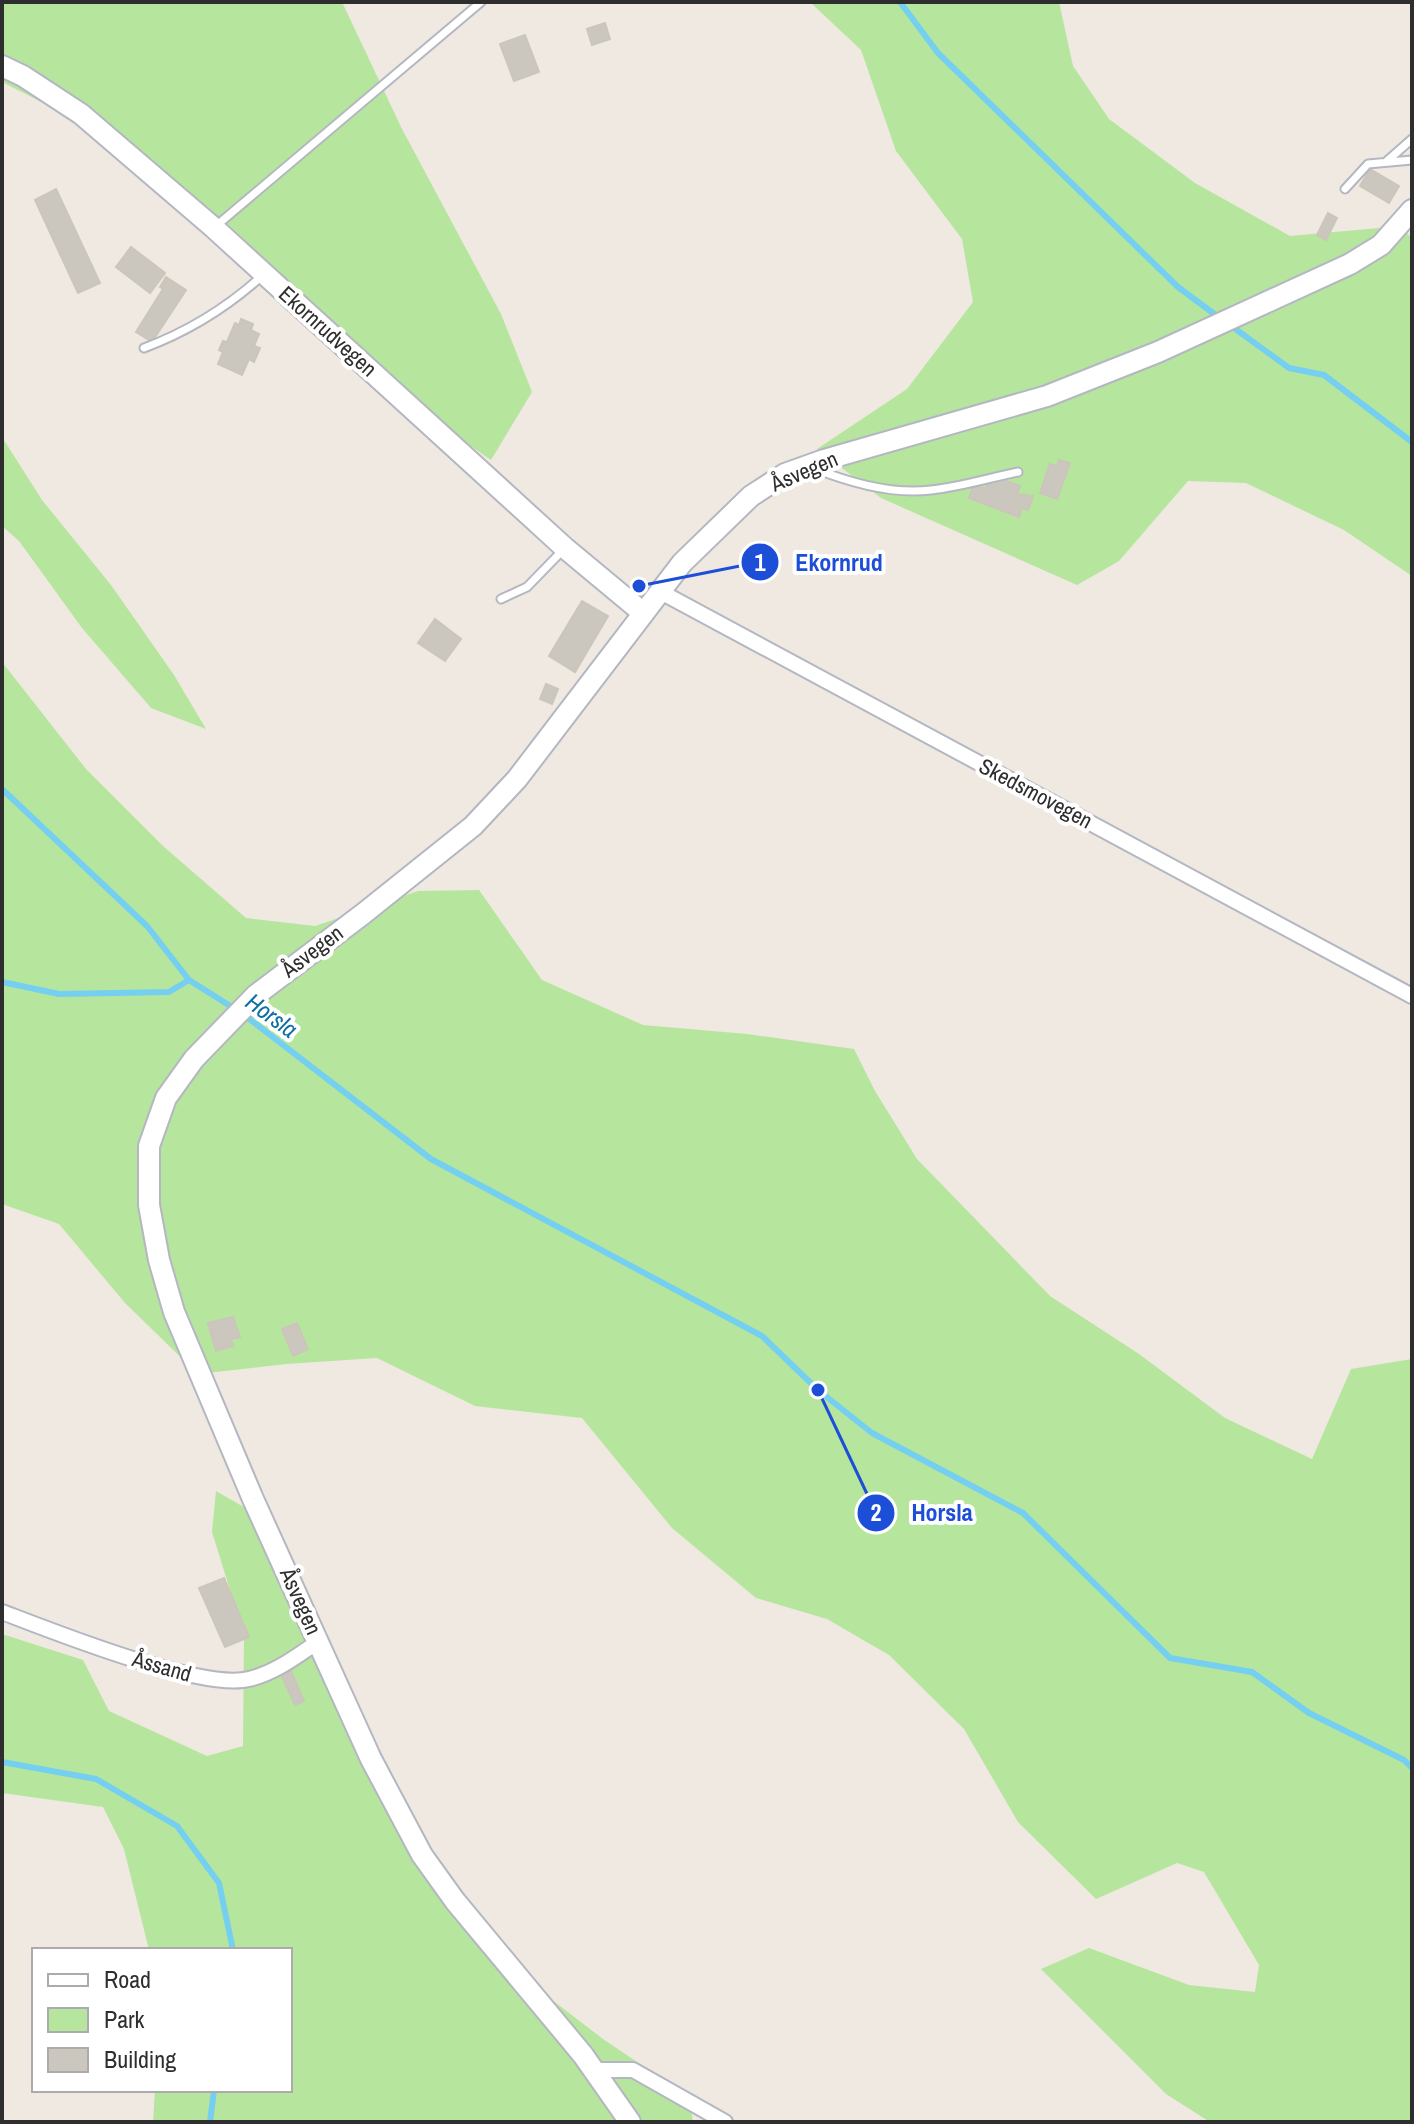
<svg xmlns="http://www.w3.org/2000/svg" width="1414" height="2124" font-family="'Archivo Narrow',sans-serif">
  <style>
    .green { fill: #b6e59e }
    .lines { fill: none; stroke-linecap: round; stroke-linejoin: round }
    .stream { stroke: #75cff0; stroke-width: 6 }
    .building { fill: #cbc7bf; stroke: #cbc5ba; stroke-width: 2 }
    .lane-casing { stroke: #b4b7c1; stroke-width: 11 }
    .street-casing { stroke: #b4b7c1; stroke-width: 18 }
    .secondary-casing { stroke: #b4b7c1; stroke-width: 24 }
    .lane { stroke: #fff; stroke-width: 7 }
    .street { stroke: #fff; stroke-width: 14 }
    .secondary { stroke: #fff; stroke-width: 20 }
    .labels { text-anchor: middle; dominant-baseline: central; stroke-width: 8; stroke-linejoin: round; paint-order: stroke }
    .street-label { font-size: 22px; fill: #2e2e2e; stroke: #fff }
    .water-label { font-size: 24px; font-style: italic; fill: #0d6fa3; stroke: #fff }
    .leader { fill: none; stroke: #1d4ed8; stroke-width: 3 }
    .callout-dot { fill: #1d4ed8; stroke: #fff; stroke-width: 3 }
    .mark-label { font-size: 24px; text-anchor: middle; font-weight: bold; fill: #fff }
    .callout-label { font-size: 24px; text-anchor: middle; font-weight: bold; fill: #1d4ed8; stroke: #fff; stroke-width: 8; stroke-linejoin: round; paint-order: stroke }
  </style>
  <rect width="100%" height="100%" fill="#efe9e1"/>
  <!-- green -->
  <path class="green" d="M2,2h340l60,127 99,185 31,78 -41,68 -89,-61 -325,-279 -75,-38z
    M810,2h249l14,64 36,53 86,64 95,53 111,-10 11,13v337l-68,-46 -98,-47 -58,-2 -69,80 -42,24 -196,-87 -64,-49 90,-60 66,-87 -11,-63 -66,-88 -35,-101z
    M2,437l40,63 69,85 63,90 32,54 -55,-21 -69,-80 -63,-87 -17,-15z
    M2,662l84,107 77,77 83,72 69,8 103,-35 61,-1 63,90 101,45 104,9 107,15 21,42 42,68 133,137 89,58 86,64 87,41 39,-90 61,-10v763h-202l-44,-28 -125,-125 48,-21 100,37 66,7 4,-27 -55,-93 -27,-9 -81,36 -78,-77 -54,-93 -75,-74 -62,-36 -71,-21 -84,-70 -90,-110 -107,-12 -98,-48 -91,6 -88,10 -73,-71 -66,-79 -57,-20z
    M216,1491l40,23 128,289 133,170 86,66 86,58 4,25h-540l2,-32h135v-140h-141l-25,-101 -21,-42 -101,-14v-159l81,26 26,51 98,45 36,-10 1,-111 -32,-103z"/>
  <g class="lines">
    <!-- stream -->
    <path class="stream" d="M900,2l38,51 240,234 43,32
      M1230,325l59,43 35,7 88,67
      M2,789l145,137 42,54 54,34 188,145 331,177 56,54 54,43 151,80 147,145 82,14 57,41 95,47 8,8
      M2,982l57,12 110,-2 20,-12
      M2,1762l94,17 81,47 42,57 14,67
      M210,2122l4,-32"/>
  </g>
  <!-- building -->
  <path class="building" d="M605,23l5,16 -18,6 -5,-16z
    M525,35l14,37 -25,9 -14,-37z
    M1370,169l29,17 -10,17 -29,-17z
    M56,189l44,94 -22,10 -43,-93z
    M1328,213l9,5 -11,22 -9,-5z
    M131,247l34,26 -15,20 -34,-26z
    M166,277l20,13 -34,52 -16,-10 27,-43 -3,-2z
    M241,319l12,5 -2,6 8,4 -5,12 6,2 -6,14 -5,-3 -7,16 -24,-11 5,-12 -4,-2 4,-9 4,1 8,-19 4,2z
    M1059,460l11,3 -13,36 -17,-6 10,-29 7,2z
    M997,477l23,9 -3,8 16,2 -5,14 -6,-2 -3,9 -50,-19 5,-14 12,5 2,-6 6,3z
    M582,601l26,15 -33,56 -26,-16z
    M435,619l26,20 -16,22 -27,-18z
    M546,684l12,5 -6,15 -12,-5z
    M233,1317l7,20 -9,2 2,7 -17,5 -8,-28z
    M297,1323l11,26 -15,7 -11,-27z
    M224,1578l25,59 -24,10 -26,-59z
    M286,1670l1,3 4,-2 13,30 -9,4 -15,-33z"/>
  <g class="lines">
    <!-- lane casing -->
    <g class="lane-casing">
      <path id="lane" d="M1387,161l25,-22
        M1345,189l23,-25 44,-4
        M216,226l265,-224
        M144,348c43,-16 85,-42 119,-73
        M813,468c35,14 79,27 118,22 29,-3 58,-12 87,-18
        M501,599l26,-12 36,-37"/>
    </g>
    <!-- street casing -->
    <g class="street-casing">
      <path id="street" d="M659,591l753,405
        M2,1612c50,19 200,79 247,67 26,-6 48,-23 70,-38
        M593,2070h40l92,52"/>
    </g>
    <!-- secondary casing -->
    <g class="secondary-casing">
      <path id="secondary" d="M2,66l21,10 58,38 133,114 351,320 77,64
        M630,2122l-47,-67 -128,-154 -33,-46 -51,-96 -118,-260 -79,-187 -15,-52 -10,-55v-59l17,-48 28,-39 62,-64 107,-81 110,-88 44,-47 165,-216 69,-67 34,-22 39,-14 223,-64 111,-44 192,-88 31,-19 31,-35"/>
    </g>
    <!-- lane -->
    <use href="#lane" class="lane"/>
    <!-- street -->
    <use href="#street" class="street"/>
    <!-- secondary -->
    <use href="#secondary" class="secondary"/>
  </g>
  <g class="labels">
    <!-- street labels -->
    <g class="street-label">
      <text transform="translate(328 331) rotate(42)">Ekornrudvegen</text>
      <text transform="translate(804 471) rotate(-23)">Åsvegen</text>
      <text transform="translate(1036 793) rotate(28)">Skedsmovegen</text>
      <text transform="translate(312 951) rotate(-37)">Åsvegen</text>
      <text transform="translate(301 1601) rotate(66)">Åsvegen</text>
      <text transform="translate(162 1666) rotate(16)">Åssand</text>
    </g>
    <!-- water labels -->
    <g class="water-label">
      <text transform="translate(272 1015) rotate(36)">Horsla</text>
    </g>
  </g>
  <!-- callouts -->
  <path class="leader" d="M639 586L760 562M818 1390L876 1513"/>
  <g class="callout-dot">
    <circle cx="639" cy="586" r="8"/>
    <circle cx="818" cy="1390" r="8"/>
    <circle cx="760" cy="562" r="20"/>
    <circle cx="876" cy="1513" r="20"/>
  </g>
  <g class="mark-label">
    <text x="760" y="571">1</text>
    <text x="876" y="1521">2</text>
  </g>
  <g class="callout-label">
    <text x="839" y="571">Ekornrud</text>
    <text x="942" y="1521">Horsla</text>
  </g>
  <!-- border -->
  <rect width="1414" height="2124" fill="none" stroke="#2e2e2e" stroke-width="8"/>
  <!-- legend -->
  <rect x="32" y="1948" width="260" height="144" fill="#ffffff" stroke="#ababab" stroke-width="2"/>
  <rect x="48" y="1974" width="40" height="12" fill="#ffffff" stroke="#ababab" stroke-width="2"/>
  <text x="104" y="1988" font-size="24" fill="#2e2e2e">Road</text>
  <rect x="48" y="2008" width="40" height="24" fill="#b6e59e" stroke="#ababab" stroke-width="2"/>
  <text x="104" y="2028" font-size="24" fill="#2e2e2e">Park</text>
  <rect x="48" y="2048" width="40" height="24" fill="#cbc7bf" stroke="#ababab" stroke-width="2"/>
  <text x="104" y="2068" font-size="24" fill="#2e2e2e">Building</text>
</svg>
